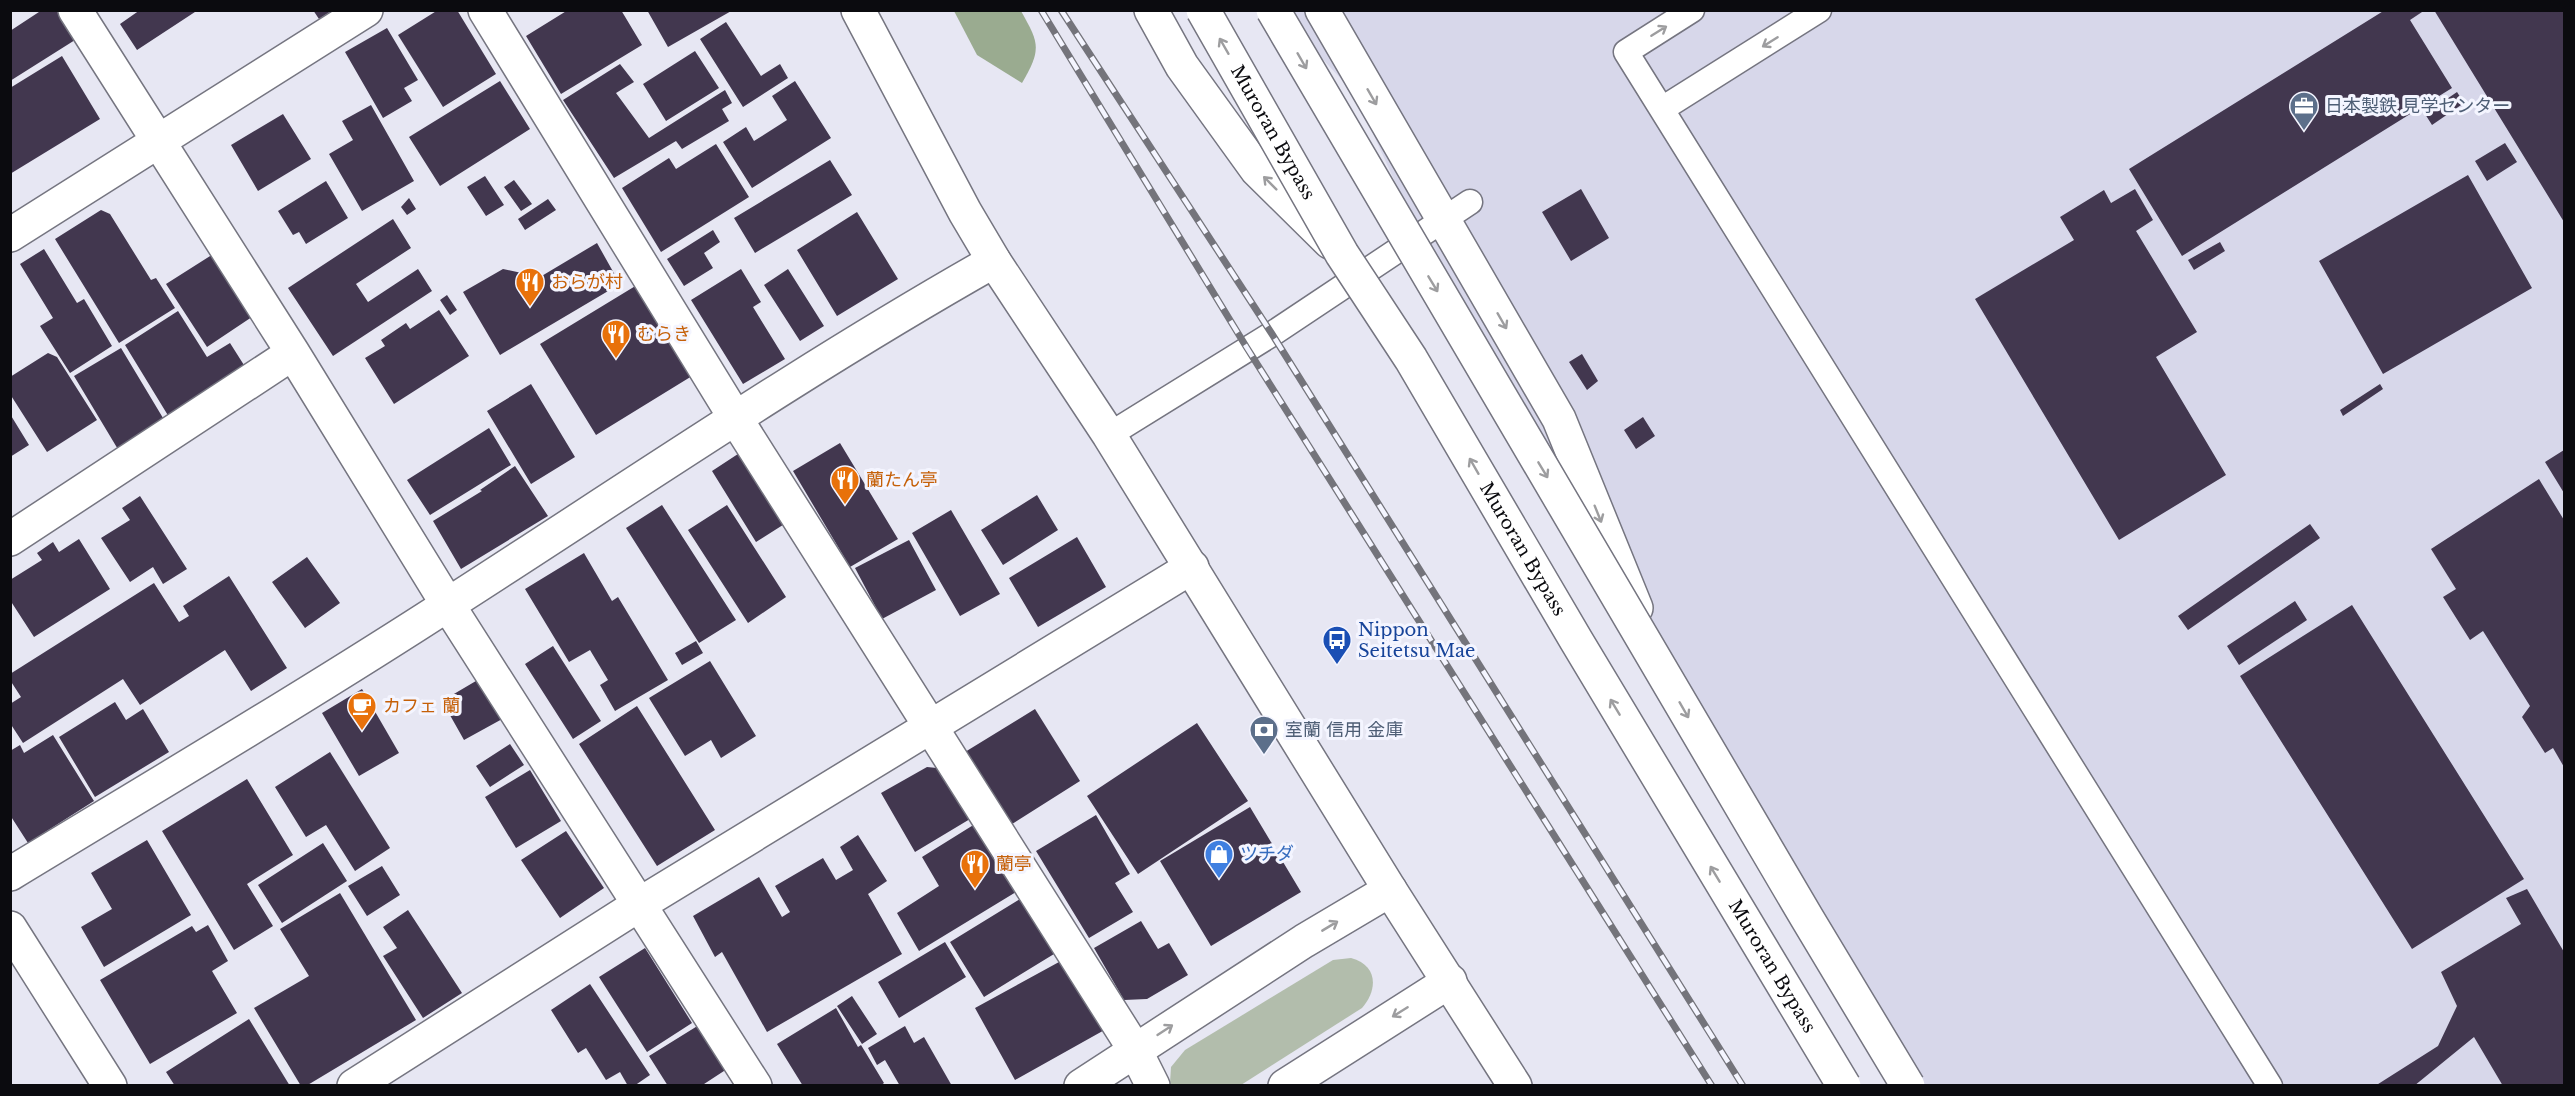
<svg xmlns="http://www.w3.org/2000/svg" width="2575" height="1096" font-family="'Libre Baskerville','Noto Sans JP',serif">
  <style>
    .built { fill: #d7d7ea }
    .green { fill: #b2bdac }
    .forest { fill: #9aab90 }
    .building { fill: #42374f }
    .lines { fill: none; stroke-linecap: round; stroke-linejoin: round }
    .lane-casing { stroke: #757580; stroke-width: 27 }
    .street-casing { stroke: #757580; stroke-width: 36 }
    .secondary-casing { stroke: #757580; stroke-width: 36 }
    .highway-casing { stroke: #757580; stroke-width: 36 }
    .lane { stroke: #fff; stroke-width: 24 }
    .street { stroke: #fff; stroke-width: 33 }
    .secondary { stroke: #fff; stroke-width: 33 }
    .highway { stroke: #fff; stroke-width: 33 }
    .rail-casing { stroke: #74747b; stroke-width: 7 }
    .rail { stroke: #f4f5ff; stroke-width: 4.5; stroke-dasharray: 14; stroke-linecap: butt }
    .highway-bridge-casing { stroke: #757580; stroke-width: 36; stroke-linecap: butt }
    .highway-bridge { stroke: #fff; stroke-width: 33 }
    .oneway { stroke: #9d9d9f }
    .labels { text-anchor: middle; dominant-baseline: central; stroke-width: 6; stroke-linejoin: round; paint-order: stroke }
    .service-label { font-size: 18px; fill: #4e5e75; stroke: #f4f5ff; text-anchor: start }
    .street-label { font-size: 18px; fill: #0b0b0f; stroke: #f4f5ff }
    .food-label { font-size: 18px; fill: #c56008; stroke: #f4f5ff; text-anchor: start }
    .transit-label { font-size: 18px; fill: #164399; stroke: #f4f5ff; text-anchor: start }
    .shop-label { font-size: 18px; fill: #366cbe; stroke: #f4f5ff; text-anchor: start }
  </style>
  <rect width="100%" height="100%" fill="#e7e7f3"/>
  <!-- built -->
  <path class="built" d="M1278,11h1286v1074h-647l-436,-714 -126,-277z"/>
  <!-- green -->
  <path class="green" d="M1351,958c27,7 27,32 11,50l-121,77 -69,1 -2,-3 1,-16 14,-17 148,-90z"/>
  <!-- forest -->
  <path class="forest" d="M954,11h67c18,32 21,38 1,72l-45,-28z"/>
  <!-- building -->
  <path class="building" d="M42,10h15l18,30 -65,41v-50z
    M140,10h58l-61,40 -17,-26z
    M313,10h20l-14,9z
    M438,10h19l39,64 -53,33 -45,-72z
    M568,10h53l21,35 -81,49 -35,-58z
    M647,10h86l-65,37z
    M2385,10h40l-15,10 42,68 -270,168 -53,-87z
    M2434,10h130v212z
    M726,22l35,54 19,-12 8,14 -45,29 -43,-68z
    M387,28l31,52 -14,8 8,13 -29,17 -38,-66z
    M695,51l24,37 -53,33 -23,-37z
    M62,56l38,63 -90,55v-86z
    M620,64l14,18 -18,11 33,45 76,-48 7,13 -10,6 7,12 -47,28 -6,-8 -62,37 -51,-78z
    M500,81l30,48 -90,57 -31,-49z
    M795,81l36,57 -79,50 -29,-46 23,-15 8,14 33,-21 -15,-24z
    M2457,92l7,11 -32,22 -7,-11z
    M371,105l43,76 -52,30 -33,-57 24,-14 -11,-19z
    M283,114l28,45 -53,32 -27,-46z
    M2505,143l12,19 -30,19 -12,-20z
    M716,144l33,53 -88,55 -39,-64 47,-30 7,11z
    M830,160l22,35 -97,58 -21,-35z
    M2468,175l64,113 -149,86 -64,-113z
    M485,176l19,29 -18,11 -19,-29z
    M514,180l18,24 -11,7 -17,-24z
    M326,181l22,37 -42,26 -7,-12 -6,3 -15,-24z
    M1581,189l28,49 -38,23 -29,-49z
    M2135,189l18,31 -17,11 61,101 -41,25 70,118 -107,65 -144,-241 99,-59 -14,-23 44,-27 7,13z
    M409,198l7,11 -9,6 -6,-8z
    M548,199l8,11 -31,20 -7,-11z
    M101,210l9,4 41,66 5,-2 19,30 -56,35 -64,-104z
    M857,212l41,67 -61,37 -40,-66z
    M393,219l18,29 -55,36 12,18 50,-33 14,22 -99,65 -45,-68z
    M713,230l7,12 -16,11 9,15 -29,18 -17,-27z
    M2220,242l5,9 -31,19 -6,-10z
    M597,243l23,41 -120,71 -37,-63 40,-23 37,8z
    M44,249l33,54 7,-4 28,47 -42,27 -30,-47 13,-8 -33,-54z
    M218,251l40,62 -51,34 -41,-63z
    M741,269l20,33 -8,5 32,52 -42,25 -52,-84z
    M788,269l36,57 -24,15 -36,-56z
    M637,285l55,91 -96,59 -56,-91z
    M447,295l10,15 -7,5 -10,-15z
    M439,310l30,46 -75,48 -29,-46 20,-12 -4,-6 25,-17 4,6z
    M178,311l29,46 23,-14 19,30 -77,49 -47,-77z
    M121,348l45,75 -47,28 -45,-75z
    M48,353l9,4 40,63 -50,32 -37,-58v-17z
    M1582,354l16,27 -11,9 -18,-28z
    M531,384l44,73 -44,27 -44,-73z
    M2380,384l3,5 -40,27 -3,-6z
    M10,414l19,31 -19,12z
    M1643,417l12,19 -19,13 -12,-19z
    M489,428l22,37 -81,50 -23,-35z
    M840,443l58,96 -48,28 -57,-96z
    M2564,450v43l-19,-31z
    M741,452l45,71 -30,19 -44,-71z
    M515,466l33,50 -87,53 -28,-48 49,-30 -2,-1z
    M2539,479l25,41v247l-11,-19 -8,5 -23,-36 8,-11 -47,-75 -13,9 -27,-43 13,-8 -25,-40z
    M1037,495l21,35 -55,35 -22,-35z
    M140,496l47,73 -24,15 -10,-17 -23,15 -29,-44 29,-18 -8,-12z
    M662,505l74,115 -37,23 -73,-115z
    M727,505l59,92 -38,26 -60,-93z
    M951,510l49,84 -40,22 -48,-83z
    M2310,524l10,14 -132,92 -10,-14z
    M1077,537l29,50 -68,40 -29,-49z
    M79,539l31,50 -76,48 -24,-37v-20l32,-20 -5,-7 16,-11 6,10z
    M909,540l27,50 -54,29 -27,-51z
    M584,553l28,48 6,-4 50,83 -53,31 -15,-26 8,-5 -18,-30 -21,12 -44,-73z
    M307,557l33,46 -35,25 -33,-46z
    M229,576l58,92 -36,23 -26,-41 -85,55 -17,-26 -100,64 -13,-20v-19l11,-7 -11,-17v-6l144,-91 25,39 10,-6 -6,-10z
    M2295,601l12,19 -68,45 -12,-19z
    M2352,605l172,274 -112,70 -172,-273z
    M696,641l7,12 -21,12 -7,-12z
    M553,646l48,75 -28,18 -48,-75z
    M710,661l46,75 -35,22 -10,-18 -26,16 -36,-58z
    M481,678l23,40 -40,22 -22,-39z
    M362,689l37,64 -40,23 -37,-63z
    M115,702l11,18 17,-11 26,43 -74,45 -36,-60z
    M637,706l78,124 -58,36 -78,-122z
    M1035,709l45,72 -71,45 -44,-74z
    M1197,723l51,78 -110,73 -51,-78z
    M53,735l41,66 -66,42 -18,-28v-64l10,-6 4,8z
    M510,744l14,21 -34,22 -14,-21z
    M330,752l60,96 -35,23 -29,-46 -20,12 -31,-50z
    M927,767l20,2 28,47 -60,36 -34,-59z
    M530,770l31,51 -45,27 -31,-51z
    M247,779l46,76 -46,29 26,42 -39,24 -72,-119z
    M1250,807l51,85 -90,54 -51,-85z
    M1096,815l34,59 -15,9 18,29 -44,26 -53,-87z
    M975,824l41,68 -97,59 -22,-38 42,-27 -17,-29z
    M566,831l38,57 -44,30 -39,-58z
    M858,835l29,46 -19,13 34,60 -135,78 -45,-80 -7,5 -22,-41 66,-39 23,40 8,-5 -15,-26 48,-28 13,22 17,-10 -13,-23z
    M147,840l44,75 -87,52 -23,-40 31,-18 -21,-36z
    M323,843l24,38 -65,42 -24,-38z
    M382,866l18,29 -33,21 -19,-30z
    M2527,889l37,63v134h-61l-29,-49 -60,49h-39l63,-40 19,-40 -16,-34 80,-48 -15,-26z
    M340,893l76,127 -110,66h-5l-47,-78 55,-32 -29,-47z
    M1020,899l34,55 -70,43 -34,-55z
    M408,910l54,83 -39,25 -40,-62 14,-8 -14,-21z
    M1141,921l17,28 11,-6 19,32 -41,24 -23,1 -30,-52z
    M208,925l20,36 -16,10 25,42 -87,51 -50,-84 92,-54 4,6z
    M945,942l21,35 -67,41 -21,-36z
    M645,948l47,75 -45,29 -48,-75z
    M1059,962l14,3 35,63 -93,52 -40,-72z
    M590,984l60,91 -16,11h-6l-8,-14 -14,8 -20,-32 -8,5 -27,-43z
    M852,996l25,38 -15,10 -25,-38z
    M836,1008l22,39 3,-2 23,38 -4,3h-77l-26,-42z
    M249,1019l41,67h-115l-9,-14z
    M699,1025l28,44 -26,17h-33l-19,-30z
    M905,1026l9,17 10,-6 28,49h-52l-15,-26 -8,5 -9,-17z"/>
  <g class="lines">
    <!-- lane casing -->
    <g class="lane-casing">
      <path id="lane" d="M1692,10l-66,42 644,1034
        M1662,109l157,-99
        M1109,435l163,-101 198,-132"/>
    </g>
    <!-- street casing -->
    <g class="street-casing">
      <path id="street" d="M75,10l218,343 155,252 307,481
        M485,10l251,409 399,631 18,36
        M10,235l356,-225
        M10,539l283,-186
        M10,874c148,-90 297,-178 442,-272 179,-115 356,-236 542,-341
        M354,1086l286,-182 552,-337
        M1081,1086l223,-145 86,-51
        M1285,1086l165,-105"/>
    </g>
    <!-- secondary casing -->
    <g class="secondary-casing">
      <path id="secondary" d="M858,10l107,202 29,49 115,174 281,455 125,196
        M10,928l100,158"/>
    </g>
    <!-- highway casing -->
    <g class="highway-casing">
      <path id="highway" d="M1151,10l31,56 75,104 73,72
        M1322,10l237,409 77,189"/>
    </g>
    <!-- lane -->
    <use href="#lane" class="lane"/>
    <!-- street -->
    <use href="#street" class="street"/>
    <!-- secondary -->
    <use href="#secondary" class="secondary"/>
    <!-- highway -->
    <use href="#highway" class="highway"/>
    <!-- rail casing -->
    <g class="rail-casing">
      <path id="rail" d="M1041,10l206,338 465,738
        M1061,10l211,324 471,752"/>
    </g>
    <!-- rail -->
    <use href="#rail" class="rail"/>
    <!-- highway-bridge casing -->
    <g class="highway-bridge-casing">
      <g id="highway-bridge">
        <path id="s1" d="M1203,10l139,244 69,105 165,281 268,446"/>
        <path d="M1273,10l534,908 101,168"/>
      </g>
    </g>
    <!-- highway-bridge -->
    <use href="#highway-bridge" class="highway-bridge"/>
  </g>
  <!-- one-way arrows -->
  <defs><path id="oneway-shaft" d="M-6 0H5M1.5-3L5.5 0L1.5 3" fill="none" stroke-width="1.6" stroke-linecap="round" stroke-linejoin="round" transform="scale(1.5)"/></defs>
  <g class="oneway">
    <use href="#oneway-shaft" transform="translate(1659 31) rotate(-32)"/>
    <use href="#oneway-shaft" transform="translate(1770 42) rotate(148)"/>
    <use href="#oneway-shaft" transform="translate(1224 46) rotate(-120)"/>
    <use href="#oneway-shaft" transform="translate(1302 61) rotate(60)"/>
    <use href="#oneway-shaft" transform="translate(1372 97) rotate(60)"/>
    <use href="#oneway-shaft" transform="translate(1270 183) rotate(-135)"/>
    <use href="#oneway-shaft" transform="translate(1433 284) rotate(59)"/>
    <use href="#oneway-shaft" transform="translate(1502 321) rotate(60)"/>
    <use href="#oneway-shaft" transform="translate(1474 466) rotate(-120)"/>
    <use href="#oneway-shaft" transform="translate(1543 470) rotate(59)"/>
    <use href="#oneway-shaft" transform="translate(1598 514) rotate(68)"/>
    <use href="#oneway-shaft" transform="translate(1615 707) rotate(-121)"/>
    <use href="#oneway-shaft" transform="translate(1684 710) rotate(60)"/>
    <use href="#oneway-shaft" transform="translate(1715 874) rotate(-121)"/>
    <use href="#oneway-shaft" transform="translate(1330 926) rotate(-31)"/>
    <use href="#oneway-shaft" transform="translate(1400 1012) rotate(148)"/>
    <use href="#oneway-shaft" transform="translate(1165 1030) rotate(-33)"/>
  </g>
  <!-- icons -->
  <defs>
    <g id="office-pin" transform="scale(1.5)"><path d="M0 17L-7.5 6A9.5 9.5 0 1 1 7.5 6Z" fill="#5c6f8a" stroke="#f4f5ff"/><path d="M-6-3h4V-5.5h4V-3h4V5H-6ZM-1-4.5V-3h2v-1.5ZM-6 0V1H6V0Z" fill="#fff"/></g>
    <g id="restaurant-pin" transform="scale(1.5)"><path d="M0 17L-7.5 6A9.5 9.5 0 1 1 7.5 6Z" fill="#e8710a" stroke="#f4f5ff"/><path d="M-5-6h1v4h1v-4h1v4h1v-4h1v5L-1.5 .5V6h-2V.5L-5-1ZM5-6V6H3V1.5H1.5Q1.5-4 5-6Z" fill="#fff"/></g>
    <g id="bus-pin" transform="scale(1.5)"><path d="M0 17L-7.5 6A9.5 9.5 0 1 1 7.5 6Z" fill="#1a4fb4" stroke="#f4f5ff"/><path d="M-5-6H5V4H4V6H2V4H-2V6H-4V4H-5ZM-3.5-4V0h7V-4ZM-3.5 1.2v1.5H-2V1.2ZM2 1.2v1.5H3.5V1.2Z" fill="#fff"/></g>
    <g id="cafe-pin" transform="scale(1.5)"><path d="M0 17L-7.5 6A9.5 9.5 0 1 1 7.5 6Z" fill="#e8710a" stroke="#f4f5ff"/><path d="M-5.5-4.5H6V0H3Q3 3.5 0 3.5H-2.5Q-5.5 3.5-5.5 0ZM3-3.2v2h1.7v-2ZM-6 4.5H4V6H-6Z" fill="#fff"/></g>
    <g id="bank-pin" transform="scale(1.5)"><path d="M0 17L-7.5 6A9.5 9.5 0 1 1 7.5 6Z" fill="#5c6f8a" stroke="#f4f5ff"/><path d="M-6-4H6V4H-6ZM0-2.3a2.3 2.3 0 1 0 0 4.6a2.3 2.3 0 1 0 0-4.6Z" fill="#fff"/></g>
    <g id="shop-pin" transform="scale(1.5)"><path d="M0 17L-7.5 6A9.5 9.5 0 1 1 7.5 6Z" fill="#3f7fe0" stroke="#f4f5ff"/><path d="M-5-2.5h2.3a2.7 3.5 0 0 1 5.4 0H5L5.5 6h-11ZM-1.5-2.5h3a1.5 2.3 0 0 0-3 0Z" fill="#fff"/></g>
  </defs>
  <g fill-rule="evenodd">
    <use href="#office-pin" x="2304" y="106"/>
    <use href="#restaurant-pin" x="530" y="282"/>
    <use href="#restaurant-pin" x="616" y="334"/>
    <use href="#restaurant-pin" x="845" y="480"/>
    <use href="#bus-pin" x="1337" y="640"/>
    <use href="#cafe-pin" x="362" y="706"/>
    <use href="#bank-pin" x="1264" y="730"/>
    <use href="#shop-pin" x="1219" y="854"/>
    <use href="#restaurant-pin" x="975" y="864"/>
  </g>
  <g class="labels">
    <!-- service labels -->
    <g class="service-label">
      <text x="2325" y="106">日本製鉄 見学センター</text>
      <text x="1285" y="730">室蘭 信用 金庫</text>
    </g>
    <!-- street labels -->
    <g class="street-label">
      <text stroke="none"><textPath href="#s1" startOffset="141">Muroran Bypass</textPath></text>
      <text stroke="none"><textPath href="#s1" startOffset="627">Muroran Bypass</textPath></text>
      <text stroke="none"><textPath href="#s1" startOffset="1113">Muroran Bypass</textPath></text>
    </g>
    <!-- food labels -->
    <g class="food-label">
      <text x="551" y="282">おらが村</text>
      <text x="637" y="334">むらき</text>
      <text x="866" y="480">蘭たん亭</text>
      <text x="383" y="706">カフェ 蘭</text>
      <text x="996" y="864">蘭亭</text>
    </g>
    <!-- transit labels -->
    <g class="transit-label">
      <text x="1358" y="630">Nippon<tspan x="1358" dy="21">Seitetsu Mae</tspan></text>
    </g>
    <!-- shop labels -->
    <g class="shop-label">
      <text x="1240" y="854">ツチダ</text>
    </g>
  </g>
  <!-- border -->
  <rect width="2575" height="1096" fill="none" stroke="#0b0b0f" stroke-width="24"/>
</svg>
